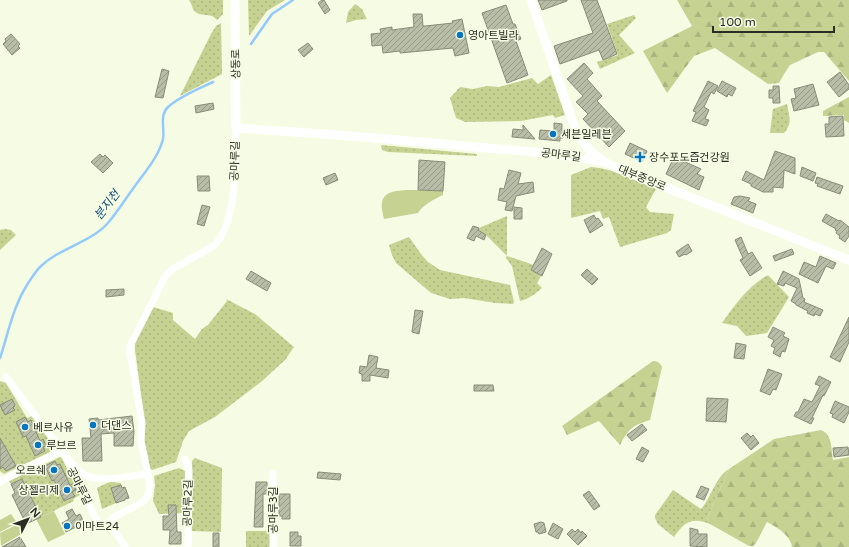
<svg xmlns="http://www.w3.org/2000/svg" width="849" height="547" font-family="'Varela Round','Noto Sans KR',sans-serif">
  <style>
    .grass { fill: url(#grass-dots) }
    .forest { fill: url(#forest-firs) }
    .park { fill: #c5d292 }
    .lines { fill: none; stroke-linecap: round; stroke-linejoin: round }
    .stream { stroke: #93cafd; stroke-width: 2.5 }
    .building { fill: url(#building-hatch); stroke: #878c77 }
    .minor { stroke: #fff; stroke-width: 7 }
    .tertiary { stroke: #fff; stroke-width: 9 }
    .poi-dot { fill: #0476c1; stroke: #f6fce4; stroke-width: 1.5 }
    .labels { text-anchor: middle; dominant-baseline: central; stroke-width: 3; stroke-linejoin: round; paint-order: stroke }
    .poi-label { font-size: 11px; fill: #2b2d25; stroke: #f6fce4; text-anchor: start }
    .street-label { font-size: 11px; fill: #2b2d25; stroke: #f6fce4 }
    .water-label { font-size: 12px; font-style: italic; fill: #0e4b79; stroke: #f6fce4 }
  </style>
  <defs>
    <pattern id="grass-dots" width="8" height="8" patternUnits="userSpaceOnUse"><rect width="8" height="8" fill="#c5d292"/><path d="M2 2h.1M6 6h.1" fill="none" stroke="#a9b57e" stroke-width="1.8" stroke-linecap="round"/></pattern>
    <pattern id="forest-firs" width="22" height="20" patternUnits="userSpaceOnUse"><rect width="22" height="20" fill="#c5d292"/><path d="M5 1l3.5 6h-7zM16 11l3.5 6h-7z" fill="#a9b57e"/></pattern>
    <pattern id="building-hatch" width="6" height="6" patternUnits="userSpaceOnUse"><rect width="6" height="6" fill="#b8bda7"/><path d="M-1 1l2-2M0 6l6-6M5 7l2-2" fill="none" stroke="#969a88"/></pattern>
  </defs>
  <rect width="100%" height="100%" fill="#f6fce4"/>
  <!-- grass -->
  <path class="grass" d="M189,0h34v14l-6,6c-2,-2 -3,-3 -5,-4 -7,-2 -15,0 -19,-7 -1,-3 -2,-6 -4,-9z
    M248,0h37l-18,11 -18,25z
    M355,4l7,5 5,10 -11,1 -10,3 2,-11z
    M634,15l2,3 -17,17 16,18 -35,16 -3,-7 21,-7 -11,-31z
    M221,23l1,51 -42,22 31,-62 5,-8z
    M551,75l14,40 -10,3 -2,-3 -32,6 -56,1 -9,-4 -6,-20 10,-11 13,2 14,-3 12,1 33,-9 6,6z
    M787,104c2,12 6,19 -3,29h-14l3,-24z
    M381,145l96,9v2l-89,-4 -6,-2z
    M591,167c22,1 45,14 65,22l-10,18 4,5 24,2 -3,16 -4,3 -47,14 -11,-30 -6,2 -3,-8 -29,7v-43z
    M507,216v40l27,9 -3,5 10,6 -4,7 5,5c-7,6 -13,11 -22,13l-8,-35 -6,-8 1,-2 -21,-21 -8,-5 1,-2z
    M5,229l6,1 5,5 -16,15v-20z
    M409,237l12,17 7,8 12,8 70,15 4,17 -1,2 -18,-1 -31,-5 -14,1 -19,-6 -35,-30 -4,-8 -3,-10z
    M768,275l21,22 -22,36 -21,3 -9,-10 -15,-3c12,-17 27,-38 46,-48z
    M226,299l29,15 39,33 -9,13 -24,22 -46,35 -26,14 -6,10 -7,21 -24,8 -2,-2 -6,-28 1,-16 -10,-74v-7l18,-36 20,6v7l22,19 7,-10 6,-4 19,-24z
    M0,381l6,2 21,35 5,-2 22,30 -2,5 -48,23 -4,-3z
    M60,457l2,1 18,37 -7,4 1,2 -33,16 -19,-38 -11,5 -2,-3z
    M195,458l27,10 -1,64 -30,-1 1,-66v-4z
    M179,468l6,3 -1,42 -25,1 -6,-13 2,-16 -1,-9z
    M729,469l-22,50 3,5c-18,-7 -25,-3 -36,13l-16,-13 -3,-6v-3l18,-25 28,19c11,-12 14,-32 28,-40z
    M111,482l10,1v2l-10,3 5,15 -14,6 -5,-21 10,-5z
    M246,531h24v16h-24z"/>
  <!-- forest -->
  <path class="forest" d="M677,0h172v81l-25,-29h-6l-28,13 -6,9 -5,9 -11,1 -53,-36 -21,8 -27,37 -24,-42 49,-25z
    M849,97v26l-5,-3v-5l-21,1v-5z
    M653,361c5,0 7,2 9,6l-12,53c-18,6 -21,8 -30,25l-21,-24 -32,14 -5,-9z
    M821,430c12,5 10,19 12,30l16,-3v90h-57c-1,-12 -16,-20 -25,-25l-11,21 -3,3h-4l-39,-22 -3,-5 22,-50 45,-30z"/>
  <!-- park -->
  <path class="park" d="M418,190l25,1v4c-10,5 -19,9 -25,18l-34,6c-1,-5 -3,-11 -2,-16 1,-15 26,-13 36,-13z
    M54,511l11,23 -17,8 -12,-23z
    M11,514l6,9 -17,9v-12z
    M18,524l5,9 -22,13 -1,-13z"/>
  <g class="lines">
    <!-- stream -->
    <path class="stream" d="M251,44l21,-30 21,-14
      M0,358c8,-24 13,-51 27,-73 4,-6 8,-13 13,-18 19,-19 50,-24 68,-44 10,-12 18,-25 27,-37 10,-14 24,-30 28,-47 2,-10 -4,-23 5,-32 12,-11 30,-18 45,-25"/>
  </g>
  <!-- building -->
  <path class="building" d="M322,0h2l6,10 -5,4 -7,-11z
    M538,0h29v1l-25,9z
    M581,0h16l20,54 -14,6 -4,-10 -39,14 -6,-18 39,-13z
    M506,5l7,19h2l6,15 -5,2 12,34 -21,8 -25,-70z
    M413,14h9l1,12h2l28,-3 -1,-2 10,-2 7,34 -14,3 -2,-8 -53,5v-2l-17,2 -1,-8 -10,1 -1,-12 10,-1 -1,-4 12,-2v3l22,-3z
    M11,34l9,10 -2,2 2,2 -8,7 -9,-11 3,-3 -1,-2z
    M308,43l5,6 -9,8 -6,-7z
    M584,63l9,10 -6,6 15,17 -5,5 28,30 -16,16 -26,-28 5,-5 -12,-12 7,-6 -16,-17z
    M162,69l7,2 -6,27 -8,-1z
    M840,72l9,13v4l-10,8 -12,-15z
    M708,81l10,5 -4,8 -3,-2 -7,15 5,3 -4,9 4,1 -3,6 -14,-5 4,-9 -3,-1z
    M722,81l14,7 -4,8 -4,-2 -1,3 -10,-6z
    M813,84l6,21 -25,6 -3,-12 5,-1 -2,-9z
    M773,86h6l1,17h-7v-5h-4v-8h4z
    M213,103l1,6 -18,4 -1,-7z
    M843,116l1,20 -18,1 -1,-13h4v-7z
    M554,123l8,1v7h2l-1,7h-3v3l-21,-2 1,-9 14,1z
    M523,125l12,14 -23,-2 1,-8 10,1z
    M630,143l17,8 -5,11 -17,-8z
    M775,151l20,7v16l-11,-4 -1,18 -10,-1v5h-10l-12,-6v-2l-9,-4 4,-9 18,9z
    M100,154l3,3 2,-2 8,8 -10,10 -12,-11z
    M674,157l27,12 -4,5 7,3 -5,13 -33,-16z
    M419,160l26,2 -2,29 -25,-1z
    M802,167l14,6 -3,8 -13,-5z
    M509,170l12,3 -3,11 15,-2 1,10 -18,4 -4,15 -7,-1 2,-8 -9,-2 2,-12 4,1z
    M335,173l3,7 -12,5 -3,-7z
    M197,176h12l1,15h-12z
    M817,177l26,9 -3,8 -23,-8 1,-2 -3,-1z
    M740,196l10,2 -2,3 8,3 -3,9 -22,-9 3,-7z
    M202,205l8,2 -6,19 -7,-2z
    M514,207l8,1v11h-8z
    M826,214l13,7 1,-1 9,7v9l-4,6 -6,-4 1,-2 -4,-3 1,-2 -2,-1 1,-1 -14,-8z
    M594,215l2,4 2,-1 5,7 -13,8 -6,-13z
    M473,226l6,2 -1,2 8,5 -2,5 -8,-4 -2,5 -7,-3z
    M741,237l7,17 4,-2 10,16 -12,8 -10,-16 3,-2 -8,-18z
    M688,244l4,7 -6,4 -1,-1 -6,3 -3,-5z
    M542,248l10,6 -10,22 -11,-6z
    M792,249l2,5 -19,7 -2,-5z
    M820,256l16,7 -3,6 -7,-3 -8,17 -19,-9 5,-12 12,5z
    M587,269l11,10 -6,6 -11,-10z
    M251,271l20,12 -4,8 -21,-12z
    M783,271l16,8 4,19 2,1 -1,3 19,8 -3,6 -5,-2 -1,2 -7,-3 1,-2 -12,-6v-1l-5,-3 6,-13 -12,-5 -1,3 -7,-2z
    M124,289v6l-18,2v-7z
    M415,310l8,1 -4,23 -7,-2z
    M849,317v25l-9,20 -10,-5z
    M773,327l12,6 -2,3 6,3 -4,13 -3,-1 -2,6 -7,-4 2,-5 -4,-2 3,-6 -6,-3z
    M736,343l10,2 -2,14 -10,-1z
    M369,355l9,2 -2,11 13,2 -1,8 -18,-3v6h-8v-7l-3,-1 1,-7 7,1z
    M768,369l14,5 -6,16 -3,-1 -3,6 -10,-4z
    M819,376l12,6 -7,14 -1,-1 -11,23h2l-3,6 -17,-8 2,-4h2l6,-13 8,3 8,-16 -5,-2z
    M474,385h19l1,6h-20z
    M707,398l21,1 -2,23 -20,-1z
    M12,399l3,6 -2,3 2,2 -10,5 -5,-10z
    M835,401l14,6v5l-5,11 -12,-6 1,-3 -3,-1z
    M132,416l2,15 -1,15h-19v-13l-13,1 1,27h-19l-1,-23h9l-2,-19 9,-1v2z
    M25,417l3,5 3,-2 9,21 3,-2 3,7 -3,1 2,4 -10,5 -9,-20 -3,1 -7,-15z
    M642,424l5,6 -15,11 -5,-6z
    M747,433l4,4 2,-2 6,8 -8,7 -10,-12z
    M0,438l16,28 -10,5 -3,-4 -3,2z
    M642,447l7,4 -6,11 -7,-3z
    M848,447l1,8 -15,2 -1,-9z
    M55,461l2,4 3,-1 10,21 3,-1 3,6 -4,2 3,4 -11,5 -10,-21 -2,1 -7,-15z
    M318,472l23,2 -1,6 -23,-2z
    M22,479l19,38 -15,7 -14,-29 3,-2 -4,-9z
    M256,482h11v12h-4v33h-9z
    M121,485l1,3 3,-1 4,11 -4,1v1l-9,3 -5,-15z
    M701,486l8,3 -5,11 -8,-3z
    M589,491l11,15 -6,4 -11,-15z
    M279,494h11v25h-8v-3h-3z
    M168,505h8l1,27h4v12h-12l1,-14h-7v-14h6z
    M72,509l4,7 4,-2 4,9 -18,9 -4,-9 7,-4 -3,-7z
    M541,522l3,1 2,9 -7,2 -1,-2h-2l-2,-8z
    M553,523l10,6 -5,10 -10,-5z
    M690,528l8,2v4h9v13l-17,-1z
    M572,529l3,3 3,-3 3,4 1,-2 5,5 -9,9 -11,-11z
    M290,532h8v4h3v10h-11z
    M213,533h6v14h-6z
    M20,537l6,10h-24z"/>
  <g class="lines">
    <!-- minor -->
    <path class="minor" d="M6,377l66,87c5,4 9,9 15,12 16,6 43,0 61,-2
      M185,459l4,11 -1,77
      M273,473v74
      M0,482l62,-32 35,71
      M125,547l-13,-21 -1,-6 1,-2 31,-16 5,-7 2,-10 -9,-44 1,-18 -12,-71v-6l36,-71 8,-7 38,-21c26,-20 23,-88 24,-119"/>
    <!-- tertiary -->
    <path class="tertiary" d="M235,0l1,128c80,5 160,11 239,19 43,4 87,6 129,15
      M531,0l44,128c11,21 20,30 42,40l232,92"/>
  </g>
  <!-- markers -->
  <g class="poi-dot">
    <circle cx="460" cy="35" r="4"/>
    <circle cx="553" cy="134" r="4"/>
    <path d="M638 151h4v4h4v4h-4v4h-4v-4h-4v-4h4z"/>
    <circle cx="93" cy="425" r="4"/>
    <circle cx="25" cy="427" r="4"/>
    <circle cx="38" cy="445" r="4"/>
    <circle cx="54" cy="470" r="4"/>
    <circle cx="67" cy="490" r="4"/>
    <circle cx="67" cy="526" r="4"/>
  </g>
  <g class="labels">
    <!-- poi labels -->
    <g class="poi-label">
      <text x="468" y="35">영아트빌라</text>
      <text x="561" y="134">세븐일레븐</text>
      <text x="649" y="157">장수포도즙건강원</text>
      <text x="101" y="425">더댄스</text>
      <text x="33" y="427">베르사유</text>
      <text x="46" y="445">루브르</text>
      <text x="46" y="470" text-anchor="end">오르쉐</text>
      <text x="59" y="490" text-anchor="end">상젤리제</text>
      <text x="75" y="526">이마트24</text>
    </g>
    <!-- street labels -->
    <g class="street-label">
      <text transform="translate(236 64) rotate(-91)">상동로</text>
      <text transform="translate(561 155) rotate(7)">공마루길</text>
      <text transform="translate(235 161) rotate(-88)">공마루길</text>
      <text transform="translate(642 178) rotate(22)">대부중앙로</text>
      <text transform="translate(79 486) rotate(63)">공마루길</text>
      <text transform="translate(188 503) rotate(-89)">공마루2길</text>
      <text transform="translate(273 510) rotate(-90)">공마루3길</text>
    </g>
    <!-- water labels -->
    <g class="water-label">
      <text transform="translate(107 205) rotate(-52)">분지천</text>
    </g>
  </g>
  <!-- north arrow -->
  <g transform="translate(28 519) rotate(48)" stroke="#f6fce4" stroke-width="3" paint-order="stroke">
  <path d="M0-3L7 15L0 10L-7 15Z" fill="#2b2d25"/>
  <text y="-6" font-size="11" font-weight="bold" text-anchor="middle" fill="#2b2d25">N</text>
  </g>
  <!-- scale -->
  <path d="M713 26v6h121v-6" fill="none" stroke="#2b2d25" stroke-width="2"/>
  <text x="719" y="26" font-size="12" fill="#2b2d25" stroke="#f6fce4" stroke-width="3" paint-order="stroke">100 m</text>
</svg>
